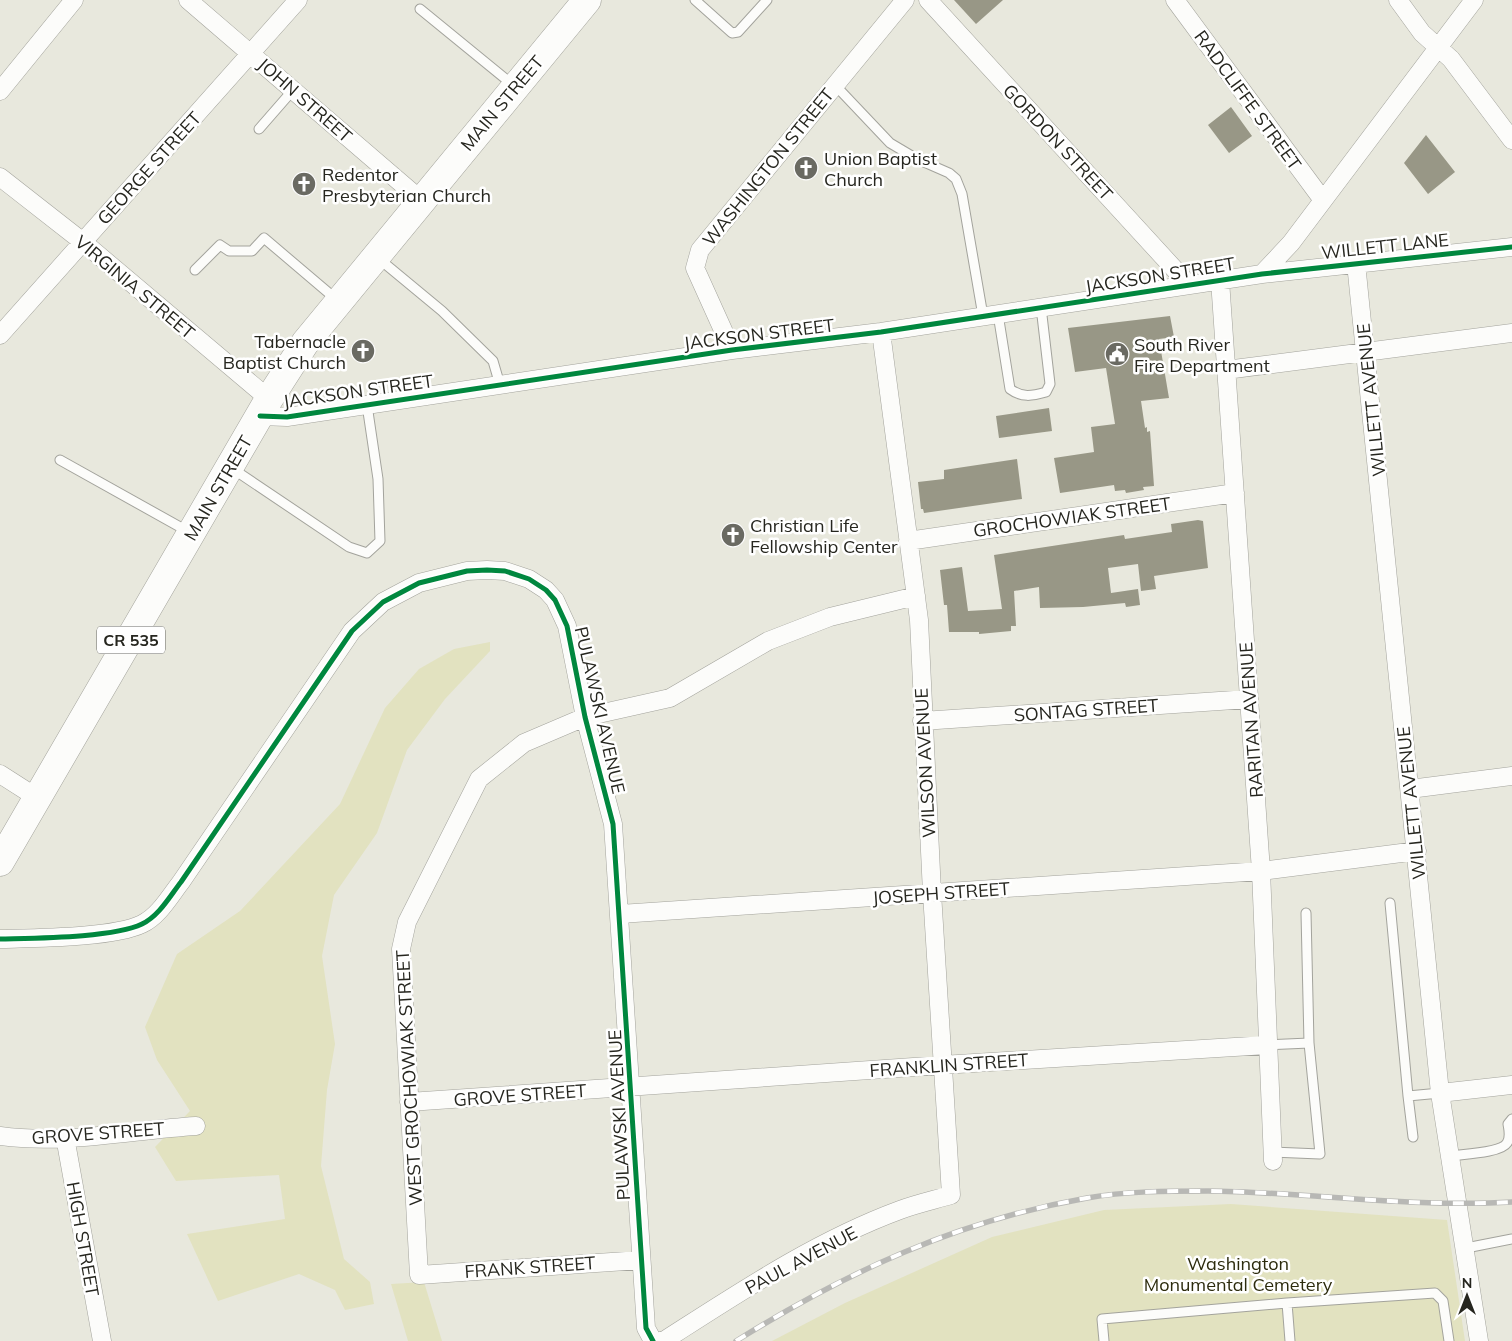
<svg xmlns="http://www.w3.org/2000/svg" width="1512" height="1341" font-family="Mulish,sans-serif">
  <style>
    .green { fill: #e2e2c0 }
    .building { fill: #989786 }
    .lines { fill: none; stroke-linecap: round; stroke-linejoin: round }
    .service-casing { stroke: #a3a39c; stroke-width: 11 }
    .minor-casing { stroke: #a3a39c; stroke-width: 19 }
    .primary-casing { stroke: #a3a39c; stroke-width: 29 }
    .service { stroke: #fcfcfa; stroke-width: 9 }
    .minor { stroke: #fcfcfa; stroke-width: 18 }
    .primary { stroke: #fcfcfa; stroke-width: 28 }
    .rail-casing { stroke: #b8b8b5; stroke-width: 5.5 }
    .rail { stroke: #fff; stroke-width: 4; stroke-dasharray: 11; stroke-linecap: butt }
    .cycleway-casing { stroke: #fff; stroke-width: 8 }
    .cycleway { stroke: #00873e; stroke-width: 5 }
    .labels { text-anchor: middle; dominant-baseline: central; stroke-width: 5; stroke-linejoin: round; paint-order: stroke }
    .shield { fill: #fff; stroke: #676762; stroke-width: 1 }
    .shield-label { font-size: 16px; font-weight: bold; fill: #26261f }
    .street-label { font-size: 18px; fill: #26261f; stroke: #fff }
    .poi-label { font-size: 18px; fill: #26261f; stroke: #fff; text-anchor: start }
    .park-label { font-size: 18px; fill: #2c2b0d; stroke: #fff }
  </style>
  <rect width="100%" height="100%" fill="#e8e8dd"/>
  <!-- green -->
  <path class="green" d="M490,642v9l-45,48 -38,51 -30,83 -43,62 -12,61 13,88 -8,46 -6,76 23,93 26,23 4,22 -29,6 -10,-20 -36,-16 -81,27 -31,-67 98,-15 -6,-44 -103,6 -21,-34 35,-36 -33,-51 -12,-33 32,-73 63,-43 100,-107 45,-96 34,-39 35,-20z
    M1231,1204l216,16 18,121h-693l73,-38 147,-66 112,-27z
    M424,1282l18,59h-34l-17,-57z"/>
  <!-- building -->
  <path class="building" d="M954,0h49l-27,24z
    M1231,107l21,29 -23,17 -21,-28z
    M1426,135l29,37 -27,22 -24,-31z
    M1170,316l4,21 -15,2 10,59 -28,3 4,27 2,-1v5l3,-1 4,55 -11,1 1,3 -18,3 -1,-3 -10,1 -1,-6 -54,8 -6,-35 40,-6 -3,-25 24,-3 -9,-56 -31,4 -7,-44z
    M1049,408l3,23 -53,7 -3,-22z
    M1017,459l5,40 -98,14 -1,-4h-2l-3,-27 26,-3v-9z
    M1198,520l5,1 5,47 -54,8 2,13 -15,2 -3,-27 -30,4 3,25 27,-4 2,16 -14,2 -1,-4 -42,4 -43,1 -1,-21 -25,4 2,35h-5v5l-32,3v-2h-30l-2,-27h-3l-4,-35 22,-3 6,44 34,-2 -8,-54 130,-20 1,4 47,-7 -1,-8z"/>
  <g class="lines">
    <!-- service casing -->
    <g class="service-casing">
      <path id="service" d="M695,0l37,33 6,-1 29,-32
        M420,9l93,76
        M835,85l55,58 27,16 32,14 7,6 6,15 21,122
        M259,129l34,-39
        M378,258l64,53 51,50 7,24
        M195,270l25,-25 9,6h23l12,-13 73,62
        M998,314l12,75c12,9 22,7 36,3l4,-8 -9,-77
        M60,460l129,72
        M233,469l116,78 18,6 13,-12 -2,-62 -11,-74
        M1390,903l18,193 32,-3
        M1267,1045l42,-2 -3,-130
        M1408,1096l5,41
        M1272,1152l48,2 -11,-111
        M1450,1156c12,-2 51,-3 57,-13 4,-6 2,-12 1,-19l4,-5
        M1466,1248l46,-9
        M1104,1341l-2,-22 185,-16
        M1290,1341l-3,-38 148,-10 8,8 6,40"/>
    </g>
    <!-- minor casing -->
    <g class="minor-casing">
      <path id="minor" d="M188,0l234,201
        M928,0l261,285
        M1175,0l147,199
        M1398,0l24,33 29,26 61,81
        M0,91l74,-91
        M0,177l83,65 186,157
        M1356,263l84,830 39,248
        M1262,274l29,-31 183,-243
        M1220,280l41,591 12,290
        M0,335l298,-335
        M732,350l-37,-82 5,-18 205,-250
        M1226,370l286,-37
        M260,416l27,1 445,-67 149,-18 381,-58 250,-27
        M908,541l327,-48
        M922,721l327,-22
        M0,774l39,25
        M1410,789l102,-13
        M620,914l641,-43 156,-20
        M0,939c34,-1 113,-1 142,-15 17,-8 28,-28 39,-42l171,-251 31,-29 36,-19 48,-12 20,-1 18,1 24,8 17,11 9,10 12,26 18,91 28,107 33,504 7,13
        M1440,1093l72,-8
        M409,1102l533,-37 325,-20
        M0,1136c64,9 132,-6 196,-10
        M65,1137l37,204
        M641,1260l-222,15 -18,-326 6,-27 72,-143 45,-36 61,-26 85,-19 98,-57 62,-24 86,-21
        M660,1341l5,-1c75,-48 151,-99 235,-130 16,-6 34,-10 51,-15l-19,-302 -13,-273 -38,-288"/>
    </g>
    <!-- primary casing -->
    <g class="primary-casing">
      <path id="primary" d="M0,862l269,-463 36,-56 282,-343"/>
    </g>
    <!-- service -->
    <use href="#service" class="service"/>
    <!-- minor -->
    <use href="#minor" class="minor"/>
    <!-- primary -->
    <use href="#primary" class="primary"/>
    <!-- rail casing -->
    <g class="rail-casing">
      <path id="rail" d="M736,1341c111,-69 220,-120 351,-143 39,-7 81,-7 121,-7 101,1 203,17 304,11"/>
    </g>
    <!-- rail -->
    <use href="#rail" class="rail"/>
    <!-- cycleway casing -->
    <g class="cycleway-casing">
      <path id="cycleway" d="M260,416l27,1 445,-67 149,-18 381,-58 250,-27
        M0,939c34,-1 113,-1 142,-15 17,-8 28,-28 39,-42l171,-251 31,-29 36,-19 48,-12 20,-1 18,1 24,8 17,11 9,10 12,26 18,91 28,107 33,504 7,13"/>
    </g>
    <!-- cycleway -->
    <use href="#cycleway" class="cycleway"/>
  </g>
  <!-- icons -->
  <defs>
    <g id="church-disc" transform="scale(1.25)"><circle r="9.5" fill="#6a6a62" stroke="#fff"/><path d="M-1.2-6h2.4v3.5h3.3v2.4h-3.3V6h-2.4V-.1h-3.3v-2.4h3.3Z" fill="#fff"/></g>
    <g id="civic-disc" transform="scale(1.25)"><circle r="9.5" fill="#6a6a62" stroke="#fff"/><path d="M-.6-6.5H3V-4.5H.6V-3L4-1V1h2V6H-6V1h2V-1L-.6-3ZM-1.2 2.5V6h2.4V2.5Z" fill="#fff"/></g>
  </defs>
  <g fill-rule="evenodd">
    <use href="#church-disc" x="806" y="168"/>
    <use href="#church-disc" x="304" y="184"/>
    <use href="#church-disc" x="363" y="351"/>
    <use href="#civic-disc" x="1117" y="354"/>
    <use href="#church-disc" x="733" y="535"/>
  </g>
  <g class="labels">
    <!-- shield labels -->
    <rect class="shield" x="97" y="626.5" width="68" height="27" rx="4"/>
    <g class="shield-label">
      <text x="131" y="640">CR 535</text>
    </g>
    <!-- street labels -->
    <g class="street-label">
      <text transform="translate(305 100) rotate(41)">JOHN STREET</text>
      <text transform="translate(1248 100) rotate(54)">RADCLIFFE STREET</text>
      <text transform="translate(502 103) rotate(-50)">MAIN STREET</text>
      <text transform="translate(1058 142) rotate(47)">GORDON STREET</text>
      <text transform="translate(768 167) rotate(-51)">WASHINGTON STREET</text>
      <text transform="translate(149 168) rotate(-48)">GEORGE STREET</text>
      <text transform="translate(1385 246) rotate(-6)">WILLETT LANE</text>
      <text transform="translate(1160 275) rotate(-9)">JACKSON STREET</text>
      <text transform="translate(135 287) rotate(40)">VIRGINIA STREET</text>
      <text transform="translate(759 334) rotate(-7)">JACKSON STREET</text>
      <text transform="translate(358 391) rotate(-8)">JACKSON STREET</text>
      <text transform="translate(1371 400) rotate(-96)">WILLETT AVENUE</text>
      <text transform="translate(218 488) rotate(-60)">MAIN STREET</text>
      <text transform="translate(1072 517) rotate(-8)">GROCHOWIAK STREET</text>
      <text transform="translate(600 710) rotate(77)">PULAWSKI AVENUE</text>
      <text transform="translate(1086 710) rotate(-4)">SONTAG STREET</text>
      <text transform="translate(1251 720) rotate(-94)">RARITAN AVENUE</text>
      <text transform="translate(925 763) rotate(-93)">WILSON AVENUE</text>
      <text transform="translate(1411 803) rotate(-96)">WILLETT AVENUE</text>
      <text transform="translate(941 893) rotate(-4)">JOSEPH STREET</text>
      <text transform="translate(949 1065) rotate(-4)">FRANKLIN STREET</text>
      <text transform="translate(409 1078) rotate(-93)">WEST GROCHOWIAK STREET</text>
      <text transform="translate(520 1095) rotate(-4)">GROVE STREET</text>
      <text transform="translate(619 1115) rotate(-93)">PULAWSKI AVENUE</text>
      <text transform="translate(98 1133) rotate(-4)">GROVE STREET</text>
      <text transform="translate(83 1239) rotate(80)">HIGH STREET</text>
      <text transform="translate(801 1260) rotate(-28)">PAUL AVENUE</text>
      <text transform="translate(530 1267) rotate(-4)">FRANK STREET</text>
    </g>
    <!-- poi labels -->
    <g class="poi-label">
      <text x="824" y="158">Union Baptist<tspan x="824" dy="21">Church</tspan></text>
      <text x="322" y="174">Redentor<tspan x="322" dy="21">Presbyterian Church</tspan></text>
      <text x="346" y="341" text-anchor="end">Tabernacle<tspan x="346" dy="21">Baptist Church</tspan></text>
      <text x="1134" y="344">South River<tspan x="1134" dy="21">Fire Department</tspan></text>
      <text x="750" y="525">Christian Life<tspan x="750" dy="21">Fellowship Center</tspan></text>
    </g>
    <!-- park labels -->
    <g class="park-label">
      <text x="1238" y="1263">Washington<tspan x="1238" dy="21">Monumental Cemetery</tspan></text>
    </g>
  </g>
  <!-- north arrow -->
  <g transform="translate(1467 1296)" stroke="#ffffff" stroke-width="4" paint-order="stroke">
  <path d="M0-4L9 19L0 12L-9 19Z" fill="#26261f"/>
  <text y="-8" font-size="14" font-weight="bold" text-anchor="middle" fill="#26261f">N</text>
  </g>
</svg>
